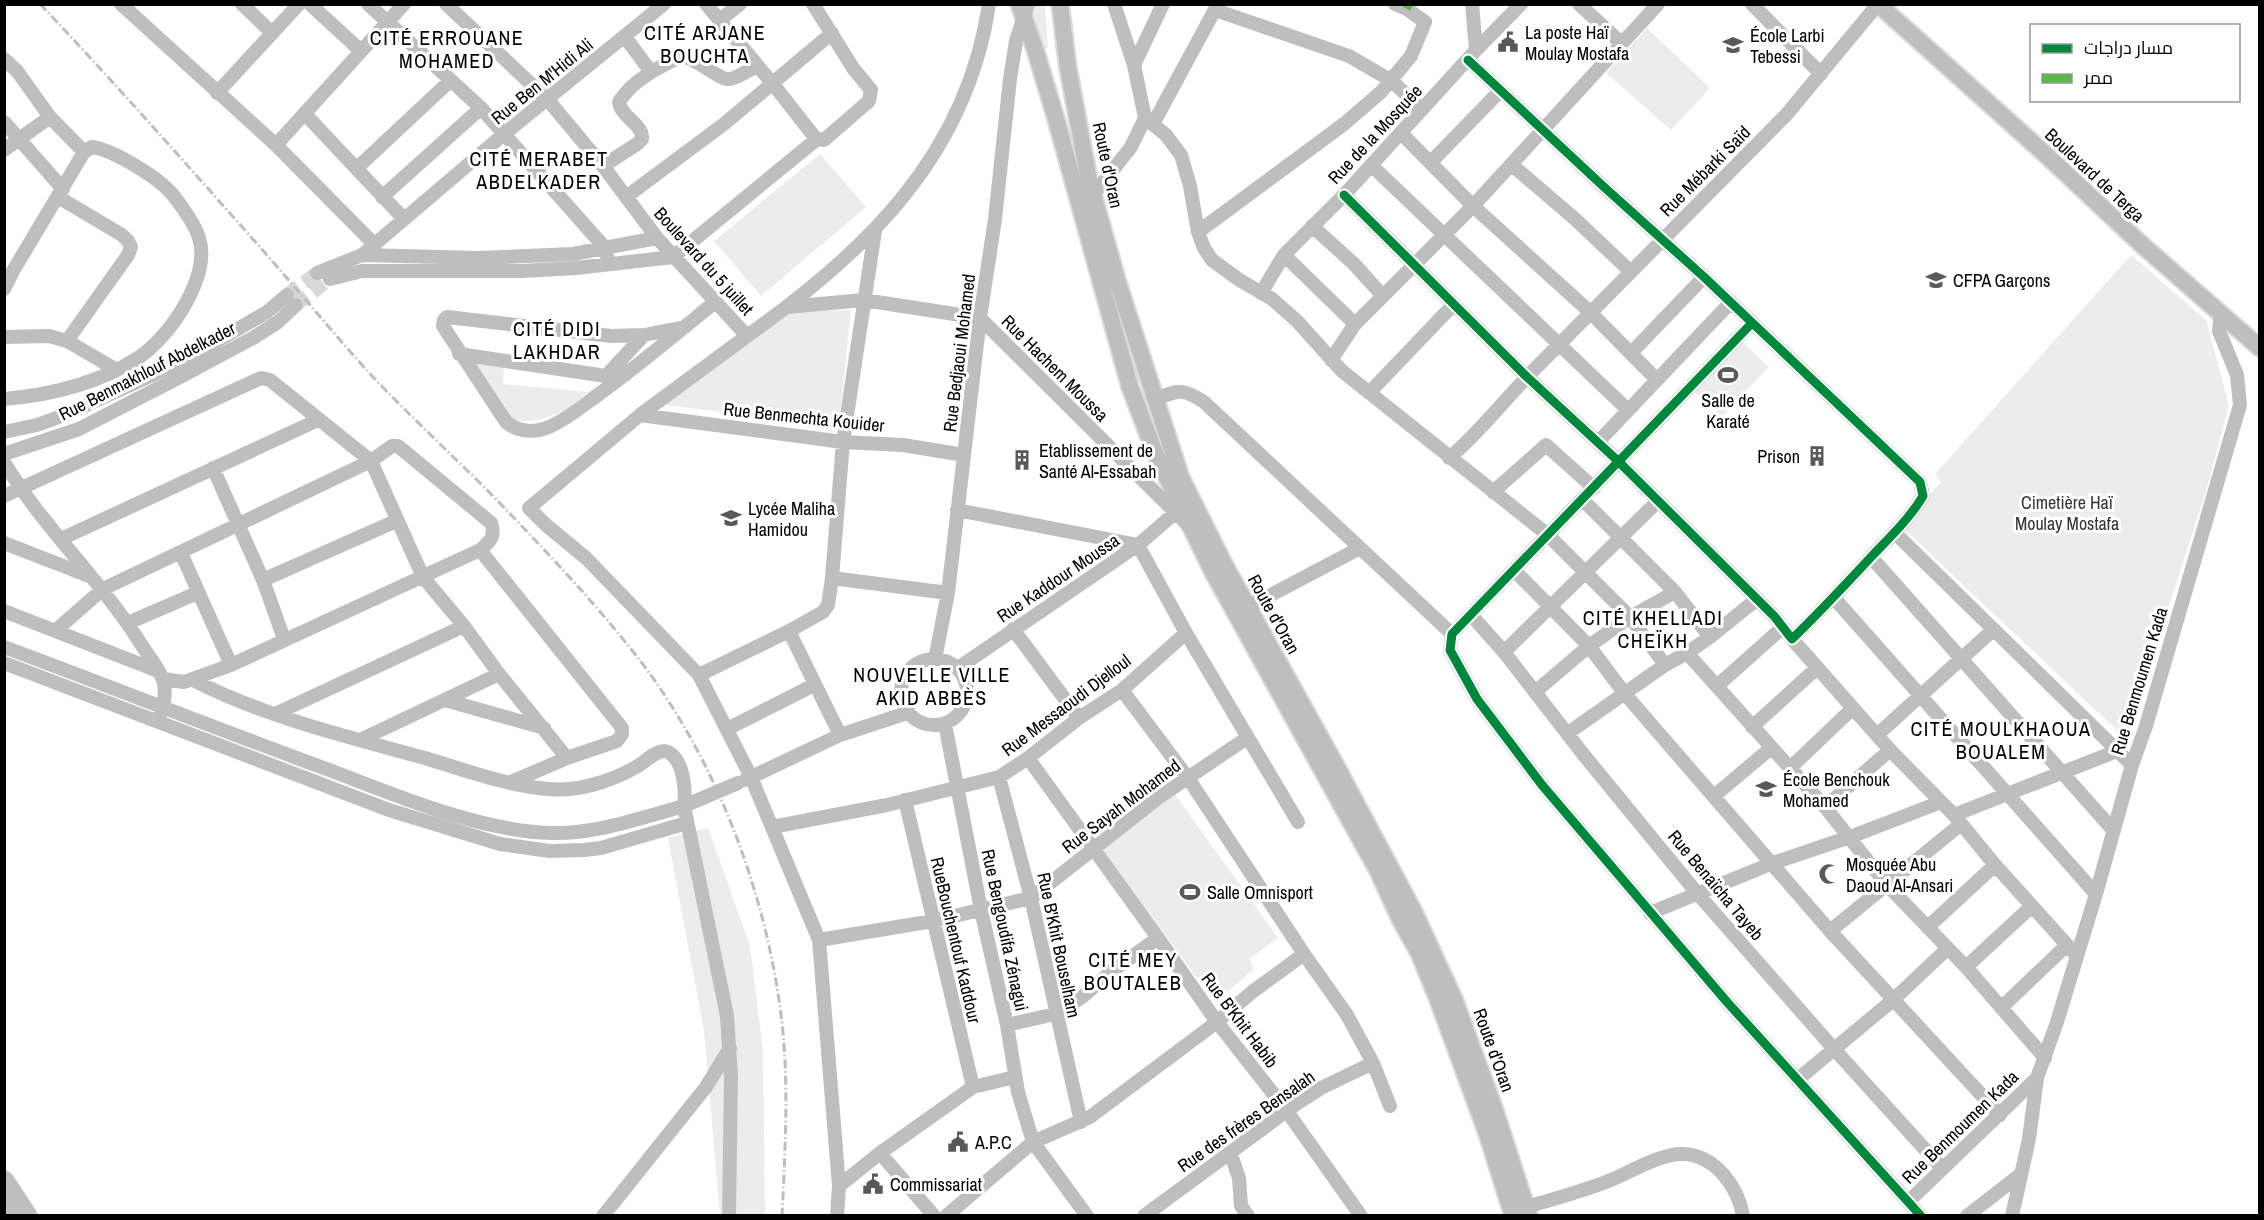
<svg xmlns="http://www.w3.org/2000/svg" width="2264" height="1220" font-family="'Archivo Narrow',Cairo,sans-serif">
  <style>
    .green { fill: #ececec }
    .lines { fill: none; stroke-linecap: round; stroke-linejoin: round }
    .minor-tunnel { stroke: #d9d9d9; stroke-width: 14; stroke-dasharray: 14 7; stroke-linecap: butt }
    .major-casing { stroke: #dbdbdb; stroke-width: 20 }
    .highway-casing { stroke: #dbdbdb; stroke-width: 22 }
    .minor { stroke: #bebebe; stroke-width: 14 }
    .major { stroke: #bebebe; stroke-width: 16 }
    .highway { stroke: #bebebe; stroke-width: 20 }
    .rail { stroke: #bebebe; stroke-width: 3; stroke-dasharray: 9 3 1.5 3; stroke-linecap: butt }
    .minor-bridge { stroke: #bebebe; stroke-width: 14 }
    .quiet { stroke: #58b947; stroke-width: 8; stroke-dasharray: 15 8; stroke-linecap: butt }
    .cycleway-casing { stroke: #fff; stroke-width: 13 }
    .cycleway { stroke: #00873e; stroke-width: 9 }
    .labels { text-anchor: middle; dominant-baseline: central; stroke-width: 6; stroke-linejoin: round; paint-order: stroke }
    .poi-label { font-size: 18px; fill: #000; stroke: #fff; text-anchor: start }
    .street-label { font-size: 18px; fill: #000; stroke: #fff }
    .park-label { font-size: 18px; fill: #333; stroke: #fff }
    .neighbourhood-label { font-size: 20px; letter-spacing: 1.5px; fill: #000; stroke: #fff }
  </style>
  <rect width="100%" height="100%" fill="#fff"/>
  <!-- green -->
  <path class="green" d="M1035,5h10l3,43 -10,1 -9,-34z
    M1647,28l63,60 -39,42 -65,-57z
    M820,154l46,53 -105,89 -47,-55z
    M2131,255l75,65 23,85 -22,83 -81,251 -225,-213 40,-44 -6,-8z
    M851,310l-12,116 -174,-21 124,-93z
    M1734,334l35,33 -47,49 -35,-32z
    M463,358l41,6 -1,20 85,8c-21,19 -55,39 -83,24z
    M1174,793l104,145 -29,21 5,10 -39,33 -115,-155z
    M708,828l42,118 13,105 2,164h-45l-16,-184 -36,-193z"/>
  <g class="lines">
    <!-- minor-tunnel -->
    <path class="minor-tunnel" d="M287,295l30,-22
      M296,305l34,-26"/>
    <!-- major casing -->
    <g class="major-casing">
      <path id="major" d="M1019,4l16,45 21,70 74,268 25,66 59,121 164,297 22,48 19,34 18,44 51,139 25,80
        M1060,4l8,64 21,112 28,100 64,198 43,86 111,200 79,148 40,87 39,106 36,111
        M1878,4l166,149 97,91 119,104"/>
    </g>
    <!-- highway casing -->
    <g class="highway-casing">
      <path id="highway" d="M4,1181l23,35
        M4,1208l5,8"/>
    </g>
    <!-- minor -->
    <path class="minor" d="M121,4l155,141 98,99
      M242,4l30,29
      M310,4l51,47
      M368,4l113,104 125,141 2,14
      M446,4l102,96 55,66 54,72 90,98c119,-84 220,-181 242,-332
      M706,4l67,80 40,51 4,4 7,1 45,-39 2,-11 -18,-22 -40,-64
      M1114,4l20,61 29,-61
      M1472,4l4,46
      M1579,4l42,39
      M1752,4l69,70
      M1215,10l134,46 43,25 30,29
      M720,20l20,-16
      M625,37l26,35
      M4,59l13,12 33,46 34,35
      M1134,65l11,53
      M217,93l82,-89
      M305,114l99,105
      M4,122l59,67
      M1153,124l65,-120
      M1401,133l72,73 117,106 67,68
      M276,145l128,-141
      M4,150l46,-33
      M1431,162l69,-71
      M1371,165l257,245
      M1512,165l63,54 55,52
      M603,166l34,-22 5,-5c1,-16 -21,-21 -23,-37 14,-23 41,-35 63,-46 15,3 39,25 48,23 9,-2 19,-9 27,-13
      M357,168l93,-87
      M1093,195l38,-48 14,-29 21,17 15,20 9,31 8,46 6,16 8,12 26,19 34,20 25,22 45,50 206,164 82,82 35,48
      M1344,195l183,182 91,84 156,155 18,23c28,-27 54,-55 80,-83 18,-19 38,-38 51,-60l-3,-14 -216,-205 -100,-90 -136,-127
      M382,197l99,-89
      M626,197l98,-73 108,-91
      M1312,226l42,38 28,31
      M1198,232l146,-108 37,-32 30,-36 14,-34 -18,-13 -12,-5
      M362,255l142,-121 160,-130
      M1284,255l71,69
      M317,273l45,-18 117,3 94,-4 84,-16
      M330,279l32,-8h160l54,-3 97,-11 144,-118
      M4,289l9,-18 71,-119 8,-5c22,3 67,31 81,48 8,10 23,31 26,43 13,38 -30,100 -61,120 -39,25 -88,37 -134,41
      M1261,293l23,-38 60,-60 132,-145 45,-46
      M787,307l77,-7 116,18 208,207
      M1752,323l-300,311 -2,16 27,49 65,86 185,217 194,214
      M685,327l-41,8 -33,1 -164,-19 -3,3 -1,6 63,96c12,10 28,11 43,5 18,-8 35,-22 50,-33 40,-29 78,-61 116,-92
      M747,336l-107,79 -111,93 17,17 40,33 113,117 52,102 68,163 20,246 -2,30
      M4,337l45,-1 18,5 61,-86 3,-8 -3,-6 -6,-6 -64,-38
      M67,341l50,29
      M1631,353l73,-76
      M459,354l147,22 19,-1
      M1331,360l24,-36 118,-118 185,-202
      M606,376l38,-41
      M1369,393l85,-89
      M1156,399c22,-9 27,-11 48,3l248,232
      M640,415l203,27 60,3 61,10
      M4,432l33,-7 30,-11 116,-53 84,-49 20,-17
      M1598,442l133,-140
      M4,454l75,-25 101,-52 73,-39 25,-16 18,-17
      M1449,458c29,-24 52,-54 78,-81l260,-263 91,-110
      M4,462c38,64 95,116 135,179 7,12 19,25 24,39 4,12 1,24 -3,35
      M213,468l50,112 21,59
      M1493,492l53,-47 48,43
      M4,496l257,-118 9,2 101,81 52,116 41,49 35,48 68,84
      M1583,500l92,92 35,45
      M957,510l181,35 48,88 112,189
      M1895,533l237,232
      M61,539l257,-119
      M4,543l85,33
      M480,550l142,178v6l-5,7 -50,17 -56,24
      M181,553l50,112
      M1871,557l243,274
      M1514,570l75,76 36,48 205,237 170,184
      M832,578l116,15
      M263,580l133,-59
      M1834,598l262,296
      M1248,607l112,-59
      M4,611l154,60
      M1472,616l32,36 79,102 114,139 137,156 108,119
      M128,623l69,-30
      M1013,629l66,89
      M55,631l48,-42 268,-128 21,-15h6l93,77c5,13 -1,19 -11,27l-249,115 -47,17 -21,-3
      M789,631l51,104
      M1792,639l98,111 64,65 41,50 82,91
      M4,647c110,41 219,84 328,124 66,25 148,60 219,62 46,1 89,-15 133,-27
      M1504,652l154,-151
      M1687,653l138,154 62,78 79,82 79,91
      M901 692a33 33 0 1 1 66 0a33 33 0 1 1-66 0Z
      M935,659l13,-66 32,-275 15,-99 15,-140 6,-38 12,-37
      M4,663l385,147 111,34 50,7 34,-1 17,-2 86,-25
      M958,668l180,-123 37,-32
      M699,675l90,-44 34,-19 5,-7 4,-27 11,-136 32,-211
      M193,680c72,37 155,57 232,78 40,12 82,28 124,31 28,3 63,-8 87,-22 8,-4 23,-20 32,-15 16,8 18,39 16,54l43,210 4,61 -2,139
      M1717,686l65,-58
      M1122,690l66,88 116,176
      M1535,692l54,-46 41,-29 45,-25
      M445,700l99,28
      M275,714l189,-88
      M945,724l36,186 26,115 11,67 15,50 54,74
      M1752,727l65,-59
      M727,729l87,-44
      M1568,733l97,-68 22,-12 23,-16 47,-38
      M1877,735l116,-105
      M360,740l139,-66
      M1028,758l130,180 59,84 69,88 75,106
      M1790,768l63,-60
      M999,777l32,121 50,224
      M745,780l95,-45 67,-22
      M1714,796l57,-48
      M905,800l68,287
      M1825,807l65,-57
      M1954,815l163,-64
      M772,827l115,-22 112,-28 29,-19 51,-40 43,-28 64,-57
      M1650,913l123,-50 77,-26 91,-35
      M1929,926l66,-61
      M1830,931l131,-107
      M819,940l114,-19 98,-23 127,-100 89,-60
      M1966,967l66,-61
      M2001,1008l65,-62
      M1007,1025l48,-11 27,-17 30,-26 46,-33
      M1797,1080l96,-80 54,-51
      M1230,1152l9,26 2,28 7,10
      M880,1153l54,63
      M839,1186l41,-33 93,-66 42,-10
      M1909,1201l128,-123
      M1527,1207c26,-8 53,-15 79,-25 22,-8 53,-29 78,-28 32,2 54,33 59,62
      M603,1216l103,-129 24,-39
      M946,1216l87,-74 57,-25 127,-95 35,-30 52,-38 43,61 26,48 17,43
      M1144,1216l152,-112 25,-16 52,-25
      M1967,1216l54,-42
      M2012,1216l17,-77 8,-61 20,-56 39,-128 36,-129 14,-39 94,-321 -3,-30 -18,-44 2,-17"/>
    <!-- major -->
    <use href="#major" class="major"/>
    <!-- highway -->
    <use href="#highway" class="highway"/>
    <!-- rail -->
    <path class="rail" d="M40,4c75,79 147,161 219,242 38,43 74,87 112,129 39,41 81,80 121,120 48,50 96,100 139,154 83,103 136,243 151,374 7,64 3,128 0,193"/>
    <!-- minor-bridge -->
    <path class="minor-bridge" d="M684,806l54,-23"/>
    <!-- quiet -->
    <path class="quiet" d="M1407,9l2,-5"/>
    <!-- cycleway casing -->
    <g class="cycleway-casing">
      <path id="cycleway" d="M1344,195l183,182 91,84 156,155 18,23c28,-27 54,-55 80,-83 18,-19 38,-38 51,-60l-3,-14 -216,-205 -100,-90 -136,-127
        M1752,323l-300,311 -2,16 27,49 65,86 185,217 194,214"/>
    </g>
    <!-- cycleway -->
    <use href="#cycleway" class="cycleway"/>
  </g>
  <!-- icons -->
  <defs>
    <g id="civic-bare" transform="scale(1.62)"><path d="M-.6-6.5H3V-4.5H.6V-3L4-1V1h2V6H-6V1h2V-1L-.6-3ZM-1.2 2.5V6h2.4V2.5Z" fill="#595959" stroke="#fff" stroke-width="2.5" paint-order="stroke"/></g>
    <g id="school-bare" transform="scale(1.62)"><path d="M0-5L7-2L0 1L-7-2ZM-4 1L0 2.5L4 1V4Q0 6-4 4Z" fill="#595959" stroke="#fff" stroke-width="2.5" paint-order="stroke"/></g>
    <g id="university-bare" transform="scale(1.62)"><path d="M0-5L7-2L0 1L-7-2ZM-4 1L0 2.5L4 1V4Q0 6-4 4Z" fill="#595959" stroke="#fff" stroke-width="2.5" paint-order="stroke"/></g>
    <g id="stadium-bare" transform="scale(1.62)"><path d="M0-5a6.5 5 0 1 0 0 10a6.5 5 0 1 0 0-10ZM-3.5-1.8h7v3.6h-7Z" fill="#595959" stroke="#fff" stroke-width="2.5" paint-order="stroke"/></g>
    <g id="building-bare" transform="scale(1.62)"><path d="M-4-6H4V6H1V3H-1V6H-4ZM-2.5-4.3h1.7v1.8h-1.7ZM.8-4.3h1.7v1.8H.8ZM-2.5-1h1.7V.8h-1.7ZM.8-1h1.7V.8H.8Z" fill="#595959" stroke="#fff" stroke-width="2.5" paint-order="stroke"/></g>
    <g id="mosque-bare" transform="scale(1.62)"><path d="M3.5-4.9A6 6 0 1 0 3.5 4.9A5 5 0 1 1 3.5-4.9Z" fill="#595959" stroke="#fff" stroke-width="2.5" paint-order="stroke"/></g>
  </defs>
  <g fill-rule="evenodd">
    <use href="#civic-bare" x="1508" y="42"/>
    <use href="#school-bare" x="1733" y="45"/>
    <use href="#university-bare" x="1936" y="280"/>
    <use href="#stadium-bare" x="1728" y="375"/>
    <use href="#building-bare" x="1817" y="456"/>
    <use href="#building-bare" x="1022" y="460"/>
    <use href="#school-bare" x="731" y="518"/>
    <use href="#school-bare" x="1766" y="789"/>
    <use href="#mosque-bare" x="1829" y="874"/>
    <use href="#stadium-bare" x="1190" y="892"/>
    <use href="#civic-bare" x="958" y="1142"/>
    <use href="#civic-bare" x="873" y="1184"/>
  </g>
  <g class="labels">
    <!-- poi labels -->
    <g class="poi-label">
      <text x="1525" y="32">La poste Haï<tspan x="1525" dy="21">Moulay Mostafa</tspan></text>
      <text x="1750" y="35">École Larbi<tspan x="1750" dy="21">Tebessi</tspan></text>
      <text x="1953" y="280">CFPA Garçons</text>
      <text x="1728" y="400" text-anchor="middle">Salle de<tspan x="1728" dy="21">Karaté</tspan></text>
      <text x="1039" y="450">Etablissement de<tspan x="1039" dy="21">Santé Al-Essabah</tspan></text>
      <text x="1800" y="456" text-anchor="end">Prison</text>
      <text x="748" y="508">Lycée Maliha<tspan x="748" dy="21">Hamidou</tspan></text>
      <text x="1783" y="779">École Benchouk<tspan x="1783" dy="21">Mohamed</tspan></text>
      <text x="1846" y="864">Mosquée Abu<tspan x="1846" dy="21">Daoud Al-Ansari</tspan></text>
      <text x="1207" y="892">Salle Omnisport</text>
      <text x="975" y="1142">A.P.C</text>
      <text x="890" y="1184">Commissariat</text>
    </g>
    <!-- street labels -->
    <g class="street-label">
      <text transform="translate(542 81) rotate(-39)">Rue Ben M'Hidi Ali</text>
      <text transform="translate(1375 134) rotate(-47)">Rue de la Mosquée</text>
      <text transform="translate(1108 165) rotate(78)">Route d'Oran</text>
      <text transform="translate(1705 171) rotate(-45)">Rue Mébarki Saïd</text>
      <text transform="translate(2095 175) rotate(43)">Boulevard de Terga</text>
      <text transform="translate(704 261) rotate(48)">Boulevard du 5 juillet</text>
      <text transform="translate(959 353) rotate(-83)">Rue Bedjaoui Mohamed</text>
      <text transform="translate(1055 368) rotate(45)">Rue Hachem Moussa</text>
      <text transform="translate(147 371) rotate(-27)">Rue Benmakhlouf Abdelkader</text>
      <text transform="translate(804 417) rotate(6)">Rue Benmechta Kouider</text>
      <text transform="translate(1058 578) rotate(-34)">Rue Kaddour Moussa</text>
      <text transform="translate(1274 614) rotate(61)">Route d'Oran</text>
      <text transform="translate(2139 681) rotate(-73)">Rue Benmoumen Kada</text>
      <text transform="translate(1066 705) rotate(-37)">Rue Messaoudi Djelloul</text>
      <text transform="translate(1121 806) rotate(-37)">Rue Sayah Mohamed</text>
      <text transform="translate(1716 885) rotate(50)">Rue Benaïcha Tayeb</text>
      <text transform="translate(1005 930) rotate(78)">Rue Bengoudifa Zénagui</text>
      <text transform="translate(956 940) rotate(77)">RueBouchentouf Kaddour</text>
      <text transform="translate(1059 945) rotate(78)">Rue B'Khit Bouselham</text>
      <text transform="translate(1240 1020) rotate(53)">Rue B'Khit Habib</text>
      <text transform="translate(1494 1050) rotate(70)">Route d'Oran</text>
      <text transform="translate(1246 1121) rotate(-35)">Rue des frères Bensalah</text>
      <text transform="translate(1960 1127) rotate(-44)">Rue Benmoumen Kada</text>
    </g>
    <!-- park labels -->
    <g class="park-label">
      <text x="2067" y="502">Cimetière Haï<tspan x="2067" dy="21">Moulay Mostafa</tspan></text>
    </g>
    <!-- neighbourhood labels -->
    <g class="neighbourhood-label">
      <text x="705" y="32">CITÉ ARJANE<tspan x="705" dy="23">BOUCHTA</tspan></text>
      <text x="447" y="37">CITÉ ERROUANE<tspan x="447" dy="23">MOHAMED</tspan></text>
      <text x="539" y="158">CITÉ MERABET<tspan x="539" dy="23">ABDELKADER</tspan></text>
      <text x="557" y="328">CITÉ DIDI<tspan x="557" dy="23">LAKHDAR</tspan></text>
      <text x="1653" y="617">CITÉ KHELLADI<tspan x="1653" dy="23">CHEÏKH</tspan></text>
      <text x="932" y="674">NOUVELLE VILLE<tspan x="932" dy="23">AKID ABBÈS</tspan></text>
      <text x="2001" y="728">CITÉ MOULKHAOUA<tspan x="2001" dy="23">BOUALEM</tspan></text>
      <text x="1133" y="959">CITÉ MEY<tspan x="1133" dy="23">BOUTALEB</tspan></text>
    </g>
  </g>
  <!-- border -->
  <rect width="2264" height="1220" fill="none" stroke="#000000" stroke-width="12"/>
  <!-- legend -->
  <rect x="2030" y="24" width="210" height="78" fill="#ffffff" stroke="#999999" stroke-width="1.5"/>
  <rect x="2042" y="44" width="30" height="9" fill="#00873e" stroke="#999999" stroke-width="1.5"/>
  <text x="2084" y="54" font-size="18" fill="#000000">مسار دراجات</text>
  <rect x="2042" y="74" width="30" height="9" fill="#58b947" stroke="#999999" stroke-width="1.5"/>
  <text x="2084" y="84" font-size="18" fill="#000000">ممر</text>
</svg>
